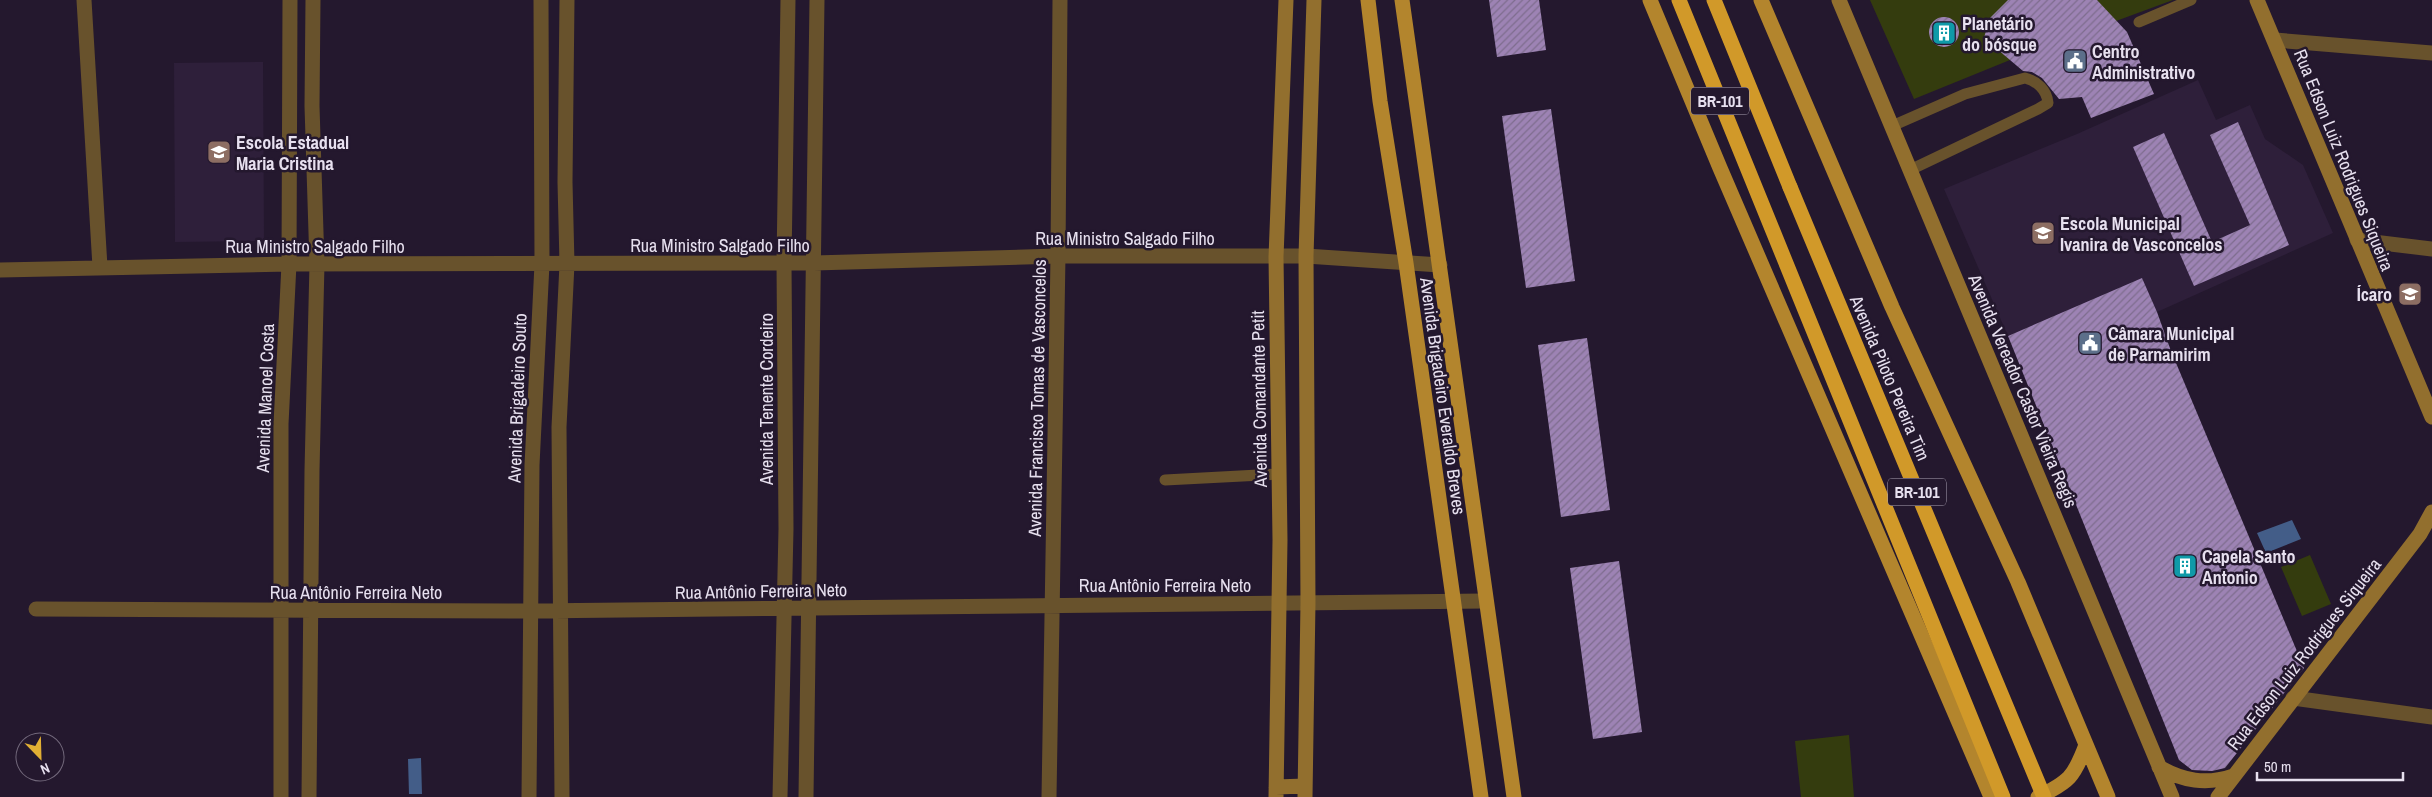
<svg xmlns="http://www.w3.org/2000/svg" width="2432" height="797" font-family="'Archivo Narrow',sans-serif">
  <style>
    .built { fill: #2e1f3a }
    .park { fill: #343c0e }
    .water { fill: #435d88 }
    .building { fill: url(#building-hatch) }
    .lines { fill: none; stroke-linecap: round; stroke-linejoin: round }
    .lane { stroke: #68522c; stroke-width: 11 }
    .street { stroke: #68522c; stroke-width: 15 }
    .secondary { stroke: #926f2e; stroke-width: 15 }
    .primary { stroke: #b3852d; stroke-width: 15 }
    .highway { stroke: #d19929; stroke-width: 15 }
    .highway-bridge { stroke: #d19929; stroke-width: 15 }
    .labels { text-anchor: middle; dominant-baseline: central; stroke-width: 5; stroke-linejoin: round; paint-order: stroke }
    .shield { fill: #24182e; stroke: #aca4b5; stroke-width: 1 }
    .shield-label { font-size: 16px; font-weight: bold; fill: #e7e0ef }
    .poi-label { font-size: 18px; font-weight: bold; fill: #e7e0ef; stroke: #24182e; text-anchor: start }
    .street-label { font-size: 18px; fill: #e7e0ef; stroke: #24182e }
  </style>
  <defs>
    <pattern id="building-hatch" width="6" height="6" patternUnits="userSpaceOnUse" patternTransform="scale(1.25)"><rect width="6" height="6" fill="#9d83b4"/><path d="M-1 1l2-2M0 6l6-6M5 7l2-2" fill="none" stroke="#7e6d8e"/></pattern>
  </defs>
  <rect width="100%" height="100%" fill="#24182e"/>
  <!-- built -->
  <path class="built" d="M263,62l1,179 -89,1 -1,-179z
    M2198,80l18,40 34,-15 15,34 38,26 30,68 -176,79 -15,-34 -134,58 -64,-147 133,-55z"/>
  <!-- park -->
  <path class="park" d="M1870,0h303l-163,60 -96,39z
    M2310,555l21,49 -29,12 -21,-49z
    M1849,735l5,62h-53l-6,-56z"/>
  <!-- water -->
  <path class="water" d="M2292,520l9,19 -35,14 -9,-20z
    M421,758l1,36h-13l-1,-35z"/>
  <!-- building -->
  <path class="building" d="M1489,0h50l7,50 -49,7z
    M2008,0h89l30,32 27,62 -63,24 -9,-21 -23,2 -17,-21 -10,-6 -9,-1 -39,-33 5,-19z
    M1929 32a15 15 0 1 1 30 0a15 15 0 1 1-30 0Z
    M1551,109l24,172 -49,7 -24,-172z
    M2238,122l51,123 -95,41 -61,-139 31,-14 48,109 38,-17 -40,-90z
    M2142,278l15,34 14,39 133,317 -79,100 -13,3 -20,-1 -13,-10 -171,-424z
    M1587,338l23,172 -49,7 -23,-172z
    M1619,561l23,171 -49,7 -23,-171z"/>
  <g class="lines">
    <!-- lane -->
    <path class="lane" d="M2139,22l52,-22
      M1892,126l73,-32 60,-16c12,3 22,12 23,25l-10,6 -128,61
      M1165,480l114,-6"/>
    <!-- street -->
    <path class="street" d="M84,0l16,267
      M2275,40l157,13
      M2357,240l75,9
      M0,270l289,-6 525,-1 244,-7h248l134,9
      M36,609l495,2 954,-10
      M2293,698l139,19
      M281,797v-373l8,-160 1,-264
      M309,797l3,-327 5,-206 -5,-158 1,-106
      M529,797l3,-332 10,-201 -1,-264
      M562,797l-3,-370 8,-163 -2,-82 2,-182
      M780,797l6,-268 -2,-266 4,-263
      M806,797l11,-797
      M1049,797l9,-541 2,-256"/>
    <!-- secondary -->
    <path class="secondary" d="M1839,0l333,797
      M2257,0l175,417
      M2159,767c24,14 47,18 74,9
      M1276,787l29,-1
      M1276,797l4,-257 -4,-283 10,-257
      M1305,797l3,-195 -2,-346 8,-256
      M2218,797l202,-263 12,-22"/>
    <!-- primary -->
    <path class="primary" d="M1368,0l12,101 26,162 75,534
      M1402,0l112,797
      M1650,0l70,168 271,629
      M1761,0l131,307 126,275 90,215
      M2038,797c31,-15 36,-20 48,-52"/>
    <!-- highway -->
    <path class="highway" d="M1679,0l324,797
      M1714,0l76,187"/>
    <!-- highway-bridge -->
    <path class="highway-bridge" d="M1790,187l254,610"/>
  </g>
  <!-- icons -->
  <defs>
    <g id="building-square" transform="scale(1.25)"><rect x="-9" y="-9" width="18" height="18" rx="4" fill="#0f9aa8" stroke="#24182e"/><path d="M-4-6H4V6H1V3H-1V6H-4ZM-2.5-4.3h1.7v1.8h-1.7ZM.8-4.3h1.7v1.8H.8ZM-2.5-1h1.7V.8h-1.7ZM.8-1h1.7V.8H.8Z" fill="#fff"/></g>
    <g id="civic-square" transform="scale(1.25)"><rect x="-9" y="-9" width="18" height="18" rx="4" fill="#5c6f8a" stroke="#24182e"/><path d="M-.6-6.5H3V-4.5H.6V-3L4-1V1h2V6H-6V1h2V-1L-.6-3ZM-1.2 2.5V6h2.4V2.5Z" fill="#fff"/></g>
    <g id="school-square" transform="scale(1.25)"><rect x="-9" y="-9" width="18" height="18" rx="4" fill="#8d6e63" stroke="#24182e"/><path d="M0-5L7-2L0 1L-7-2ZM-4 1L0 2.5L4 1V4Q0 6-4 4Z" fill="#fff"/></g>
  </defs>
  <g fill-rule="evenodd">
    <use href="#building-square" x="1944" y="33"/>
    <use href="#civic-square" x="2075" y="61"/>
    <use href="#school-square" x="219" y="152"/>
    <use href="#school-square" x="2043" y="233"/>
    <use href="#school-square" x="2410" y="294"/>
    <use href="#civic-square" x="2090" y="343"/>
    <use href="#building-square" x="2185" y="566"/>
  </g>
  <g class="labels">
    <!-- shield labels -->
    <g class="shield">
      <rect x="1691" y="87.5" width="58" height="27" rx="4"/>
      <rect x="1888" y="478.5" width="58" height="27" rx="4"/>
    </g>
    <g class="shield-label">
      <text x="1720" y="101">BR-101</text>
      <text x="1917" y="492">BR-101</text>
    </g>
    <!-- poi labels -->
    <g class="poi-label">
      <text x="1962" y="23">Planetário<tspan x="1962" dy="21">do bósque</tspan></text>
      <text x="2092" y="51">Centro<tspan x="2092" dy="21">Administrativo</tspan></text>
      <text x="236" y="142">Escola Estadual<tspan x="236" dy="21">Maria Cristina</tspan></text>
      <text x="2060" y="223">Escola Municipal<tspan x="2060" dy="21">Ivanira de Vasconcelos</tspan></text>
      <text x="2392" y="294" text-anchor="end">Ícaro</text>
      <text x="2108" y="333">Câmara Municipal<tspan x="2108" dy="21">de Parnamirim</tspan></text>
      <text x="2202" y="556">Capela Santo<tspan x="2202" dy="21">Antonio</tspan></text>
    </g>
    <!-- street labels -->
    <g class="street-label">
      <text transform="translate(2344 160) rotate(68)">Rua Edson Luiz Rodrigues Siqueira</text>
      <text x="1125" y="238">Rua Ministro Salgado Filho</text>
      <text x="720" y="245">Rua Ministro Salgado Filho</text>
      <text x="315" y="246">Rua Ministro Salgado Filho</text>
      <text transform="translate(1890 378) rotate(67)">Avenida Piloto Pereira Tim</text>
      <text transform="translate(2023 391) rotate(67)">Avenida Vereador Castor Vieira Regis</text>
      <text transform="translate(1443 396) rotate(82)">Avenida Brigadeiro Everaldo Breves</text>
      <text transform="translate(265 398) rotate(-88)">Avenida Manoel Costa</text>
      <text transform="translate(517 398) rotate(-88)">Avenida Brigadeiro Souto</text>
      <text transform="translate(1037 398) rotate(-89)">Avenida Francisco Tomas de Vasconcelos</text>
      <text transform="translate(766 399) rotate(-90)">Avenida Tenente Cordeiro</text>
      <text transform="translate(1259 399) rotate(-91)">Avenida Comandante Petit</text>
      <text x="1165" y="585">Rua Antônio Ferreira Neto</text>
      <text transform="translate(761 591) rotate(-1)">Rua Antônio Ferreira Neto</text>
      <text x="356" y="592">Rua Antônio Ferreira Neto</text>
      <text transform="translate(2304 654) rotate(-52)">Rua Edson Luiz Rodrigues Siqueira</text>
    </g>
  </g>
  <!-- north arrow -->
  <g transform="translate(40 757) rotate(157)"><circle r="24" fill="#24182e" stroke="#72687b"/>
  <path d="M0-4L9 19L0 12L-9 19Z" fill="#e1af34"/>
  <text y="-8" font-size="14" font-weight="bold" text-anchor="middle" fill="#e7e0ef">N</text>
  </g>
  <!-- scale -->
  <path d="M2257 772v8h146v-8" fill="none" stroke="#e7e0ef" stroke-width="2.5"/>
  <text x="2264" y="772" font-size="15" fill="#e7e0ef" stroke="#24182e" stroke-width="4" paint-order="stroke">50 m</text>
</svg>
